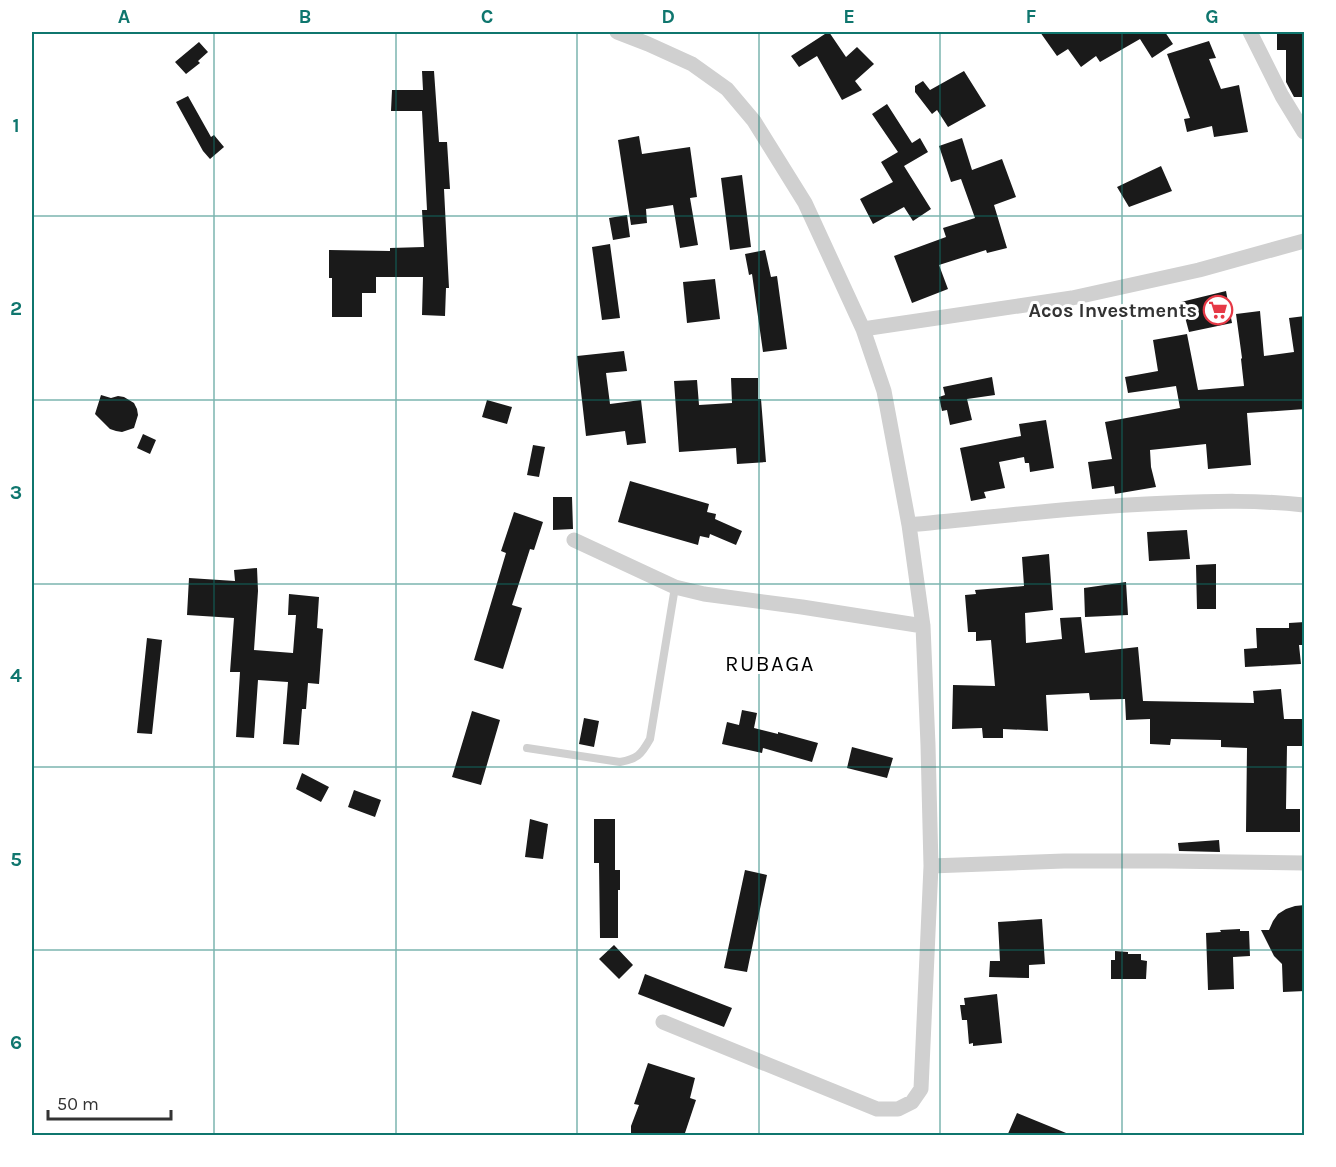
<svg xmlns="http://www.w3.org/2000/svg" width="1336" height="1167" font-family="Karla,sans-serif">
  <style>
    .building { fill: #1a1a1a }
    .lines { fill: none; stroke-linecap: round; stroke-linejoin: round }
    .service { stroke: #d0d0d0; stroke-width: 8 }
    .minor { stroke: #d0d0d0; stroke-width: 15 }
    .grid { fill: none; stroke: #0f766e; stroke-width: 1.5; stroke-opacity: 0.55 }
    .labels { text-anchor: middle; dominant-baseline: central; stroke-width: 6; stroke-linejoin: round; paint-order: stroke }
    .poi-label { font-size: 20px; font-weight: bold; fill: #333; stroke: #fff; text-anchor: end }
    .quarter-label { font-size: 22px; letter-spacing: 1.5px; fill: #000; stroke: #fff }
    .neatline { fill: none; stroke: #0f766e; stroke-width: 2 }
    .grid-label { font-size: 20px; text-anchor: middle; font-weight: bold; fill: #0f766e }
  </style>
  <rect width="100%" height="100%" fill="#fff"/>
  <!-- building -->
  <path class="building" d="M828,32h1l17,25 11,-10 17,17 -19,17 7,9 -20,10 -25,-44 -18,11 -8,-11z
    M1040,32h125l8,12 -21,14 -12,-19 -40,23 -4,-6 -15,11 -13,-18 -11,7z
    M1277,34h28v63h-11l-8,-15v-32h-9z
    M1209,41l7,17 -7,1 12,30 18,-4 9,47 -34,5 -2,-11 -25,6 -3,-13 6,-1 -23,-64z
    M199,42l9,10 -10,9 2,2 -14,11 -11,-12z
    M422,71h12l5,71h8l3,47h-6l5,99h-3l-1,28 -23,-1 1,-38h-47v16h-14v24h-30v-39h-3v-28l61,1v-3l34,-1 -2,-37h5l-5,-99h-31l1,-21h31z
    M964,71l22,35 -38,21 -11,-17 -5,4 -17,-22v-6l8,-5 7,9z
    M188,96l23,41 3,-2 10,12 -14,12 -7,-8 -27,-49z
    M887,104l25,39 8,-5 8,14 -24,14 27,43 -18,12 -9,-14 -31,17 -13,-25 33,-17 -12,-20 17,-10 -26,-38z
    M639,136l3,18 48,-7 7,50 -7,1 8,47 -18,3 -7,-43 -27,4 1,14 -16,2 -13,-85z
    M962,138l10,32 30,-11 14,38 -22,8 13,43 -20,5 -1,-3 -47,15 9,24 -36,14 -18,-47 52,-19 -3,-9 32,-10 -14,-39 -10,3 -12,-36z
    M1161,166l11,25 -43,16 -12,-20z
    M742,175l9,72 -21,3 -9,-72z
    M627,215l3,22 -17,3 -4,-22z
    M610,244l10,74 -18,2 -10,-73z
    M765,250l6,27 6,-1 10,73 -24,3 -11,-78 -3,1 -4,-21z
    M715,279l5,40 -33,4 -4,-41z
    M1226,291l6,32 -43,9 -8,-30z
    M1260,311l4,45 30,-4 -5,-34 16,-2v93l-58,4 4,52 -43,4 -2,-25 -56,6 1,17 5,20 -41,7 -1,-8 -22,3 -4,-27 24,-3 -7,-37 75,-14 -4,-22 -48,7 -3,-16 33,-6 -5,-31 34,-6 11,56 46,-4 -3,-27 1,-1 -6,-44z
    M624,351l3,20 -21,2 4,31 31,-4 5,43 -19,2 -2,-14 -39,5 -9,-80z
    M992,377l3,18 -28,4 5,21 -22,5 -3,-15 -5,1 -3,-14 6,-2 -2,-8z
    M731,378h27v21h3l5,63 -29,2 -1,-16 -57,4 -5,-71 23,-1 2,25 33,-2z
    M101,395l10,3 7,-2 6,1 10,6 3,6 1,6 -4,13 -12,4 -6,-1 -6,-2 -15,-15z
    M487,400l25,7 -5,17 -25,-7z
    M1046,420l8,48 -24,4 -1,-9h-4l-1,-6 -25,5 6,26 -21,4 2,6 -15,3 -11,-53 61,-12 -2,-12z
    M143,434l13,6 -6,14 -13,-6z
    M533,445l12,2 -6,30 -12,-2z
    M630,481l79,23 -2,8 9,2 -1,5 27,12 -6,14 -26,-11 -1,4 -9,-2 -2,9 -80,-23z
    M553,497h19l1,32 -20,1z
    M514,512l29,10 -9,28 -4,-1 -18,56 10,3 -19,61 -29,-9 32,-107 -5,-2z
    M1187,530l3,29 -41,2 -2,-29z
    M1049,554l4,56 -28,3 1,30 36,-4 -2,-21 21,-1 4,36 53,-6 5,54 111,2 -1,-12 28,-2 3,30h19v27h-16l-1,63h14v23h-54l1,-84 -26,-1v-7l-50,-1 -1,6 -20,-1v-25l-24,1 -1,-21 -35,1 -1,-7 -43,2 2,36 -45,-2v9h-20l-1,-10 -30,1 1,-44 42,1 -4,-46 -15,1v-9h-8l-3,-37 11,-1 -1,-4 49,-4 -2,-29z
    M1216,564v45h-19l-1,-44z
    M257,568l1,23 -4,59 39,3 3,-38h-8l1,-21 30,3 -2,31 6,1 -4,55 -11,-1 -2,26h-4l-3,36 -16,-1 5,-62 -30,-2 -4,58 -18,-1 4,-65h-10l4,-54 -47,-3 2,-37 46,3 -1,-11z
    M1126,582l2,33 -43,2 -1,-29z
    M1305,622v23h-6l2,19 -56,3 -1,-18 13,-1 -1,-20h33v-5z
    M147,638l15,2 -10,94 -15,-1z
    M742,710l15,3 -3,15 24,6v-2l40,11 -6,19 -49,-14 -1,5 -40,-9 5,-22 12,3z
    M472,711l28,9 -19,65 -29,-8z
    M584,718l15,3 -5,26 -15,-3z
    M852,747l41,11 -6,20 -40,-10z
    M302,773l27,14 -8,15 -25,-13z
    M354,790l27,10 -6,17 -27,-10z
    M530,819l18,5 -5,35 -18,-2z
    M594,819h21v51h5v20h-2v48h-18l-1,-75h-5z
    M1219,840l1,12 -41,-1 -1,-8z
    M745,870l22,5 -20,97 -23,-4z
    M1305,905v86l-22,1 -1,-28 -8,-8 -13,-26h8l4,-9 5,-7 8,-5 9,-3z
    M1042,919l3,45 -16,1v13l-40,-1 1,-16h10l-2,-39z
    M1240,929v2h9l1,25 -17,1 1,32 -26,1 -2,-57 15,-1 -1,-2z
    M614,945l19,20 -14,14 -20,-20z
    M1115,951l13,1v2h13v6l6,1 -1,18h-35v-19h4z
    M645,974l87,34 -8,19 -86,-33z
    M997,994l5,49 -29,3v-3l-4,1 -2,-24h-5l-2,-15h5l-1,-7z
    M648,1063l47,15 -5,20 6,2 -12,36h-53v-10l8,-21 -5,-1z
    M1017,1113l54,22v1h-64z"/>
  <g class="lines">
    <!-- service -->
    <path class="service" d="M527,748l93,14c17,-3 21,-7 30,-23l25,-152"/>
    <!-- minor -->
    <path class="minor" d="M617,32l31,12 44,20 35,25 27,32 51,82 58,126 21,62 25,134 14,101 5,119 3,121 -10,223 -9,13 -14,7h-21l-214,-87
      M1250,32l32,64 22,36
      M863,329l209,-31 127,-28 105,-29
      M909,525c86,-8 172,-19 259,-22 47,-2 90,-3 136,2
      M574,540l101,47 29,7 98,13 121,19
      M931,866l133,-5h102l138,2"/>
  </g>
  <!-- grid -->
  <path class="grid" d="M214,32v1104M396,32v1104M577,32v1104M759,32v1104M940,32v1104M1122,32v1104M32,216h1272M32,400h1272M32,584h1272M32,767h1272M32,950h1272"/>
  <!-- icons -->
  <defs>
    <g id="supermarket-ring" transform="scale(1.5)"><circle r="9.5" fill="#fff" stroke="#e63946" stroke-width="1.5"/><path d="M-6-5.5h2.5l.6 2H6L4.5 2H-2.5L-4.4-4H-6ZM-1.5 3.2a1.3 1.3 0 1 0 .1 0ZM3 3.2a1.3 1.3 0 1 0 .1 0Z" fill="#e63946"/></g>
  </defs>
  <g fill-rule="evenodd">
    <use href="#supermarket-ring" x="1218" y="310"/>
  </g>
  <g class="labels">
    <!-- poi labels -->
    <g class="poi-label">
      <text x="1197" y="310">Acos Investments</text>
    </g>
    <!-- quarter labels -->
    <g class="quarter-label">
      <text x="770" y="664">RUBAGA</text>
    </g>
  </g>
  <!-- border -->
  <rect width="1336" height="1167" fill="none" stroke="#ffffff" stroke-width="66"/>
  <!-- scale -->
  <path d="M48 1110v9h123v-9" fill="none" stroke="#333333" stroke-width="3"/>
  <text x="57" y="1110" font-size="18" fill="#333333" stroke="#ffffff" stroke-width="4.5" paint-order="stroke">50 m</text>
  <rect x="33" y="33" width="1270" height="1101" class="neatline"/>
  <g class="grid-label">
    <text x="124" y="23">A</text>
    <text x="305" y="23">B</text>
    <text x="487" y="23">C</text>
    <text x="668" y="23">D</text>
    <text x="849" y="23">E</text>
    <text x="1031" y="23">F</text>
    <text x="1212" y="23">G</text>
    <text x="16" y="132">1</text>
    <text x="16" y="315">2</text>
    <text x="16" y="499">3</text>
    <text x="16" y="682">4</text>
    <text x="16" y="866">5</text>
    <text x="16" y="1049">6</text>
  </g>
</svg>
